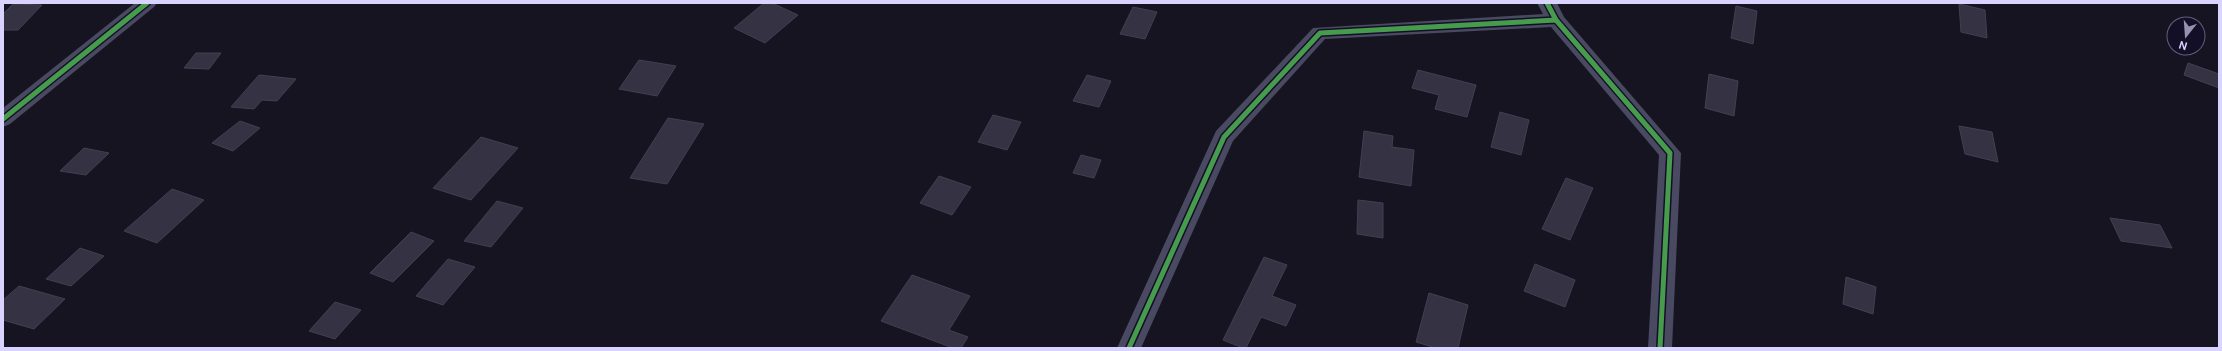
<svg xmlns="http://www.w3.org/2000/svg" width="2222" height="351" font-family="'DM Sans',sans-serif">
  <style>
    .building { fill: #343243; stroke: #433f54 }
    .lines { fill: none; stroke-linecap: round; stroke-linejoin: round }
    .minor { fill: #4a4962; fill-rule: evenodd }
    .cycleway-casing { stroke: #130f26; stroke-width: 8 }
    .cycleway { stroke: #469c4c; stroke-width: 5 }
  </style>
  <rect width="100%" height="100%" fill="#161421"/>
  <!-- building -->
  <path class="building" d="M764,3h8l26,12 -33,28 -31,-15z
    M13,4l29,1 -24,25h-15v-16z
    M1959,4l26,6 2,28 -26,-6z
    M1736,6l21,5 -4,33 -22,-6z
    M1133,7l24,5 -12,27 -25,-5z
    M196,53h25l-12,16 -25,-1z
    M639,60l37,6 -19,30 -38,-7z
    M2188,63l31,11v14l-35,-13z
    M1418,70l58,15 -9,32 -32,-8 4,-14 -27,-7z
    M1709,74l29,7 -4,35 -29,-8z
    M259,75l37,4 -19,22 -15,-1 -8,9 -23,-2z
    M1087,75l24,6 -12,26 -26,-6z
    M1500,112l29,8 -8,35 -30,-8z
    M993,115l28,7 -14,28 -29,-8z
    M668,118l36,6 -37,60 -37,-6z
    M240,121l20,7 -27,23 -21,-8z
    M1959,126l33,6 6,30 -33,-8z
    M1364,131l29,5 -1,11 22,3 -3,36 -52,-9z
    M481,137l37,11 -47,52 -38,-12z
    M84,148l25,5 -23,22 -26,-4z
    M1081,155l20,5 -7,18 -21,-5z
    M939,176l32,11 -19,28 -32,-12z
    M1566,178l27,10 -23,52 -28,-11z
    M172,189l32,11 -47,43 -33,-12z
    M1358,200l25,3v35l-26,-4z
    M497,201l26,7 -32,39 -27,-6z
    M2110,218l50,7 12,23 -51,-7z
    M411,232l23,9 -41,41 -23,-9z
    M80,248l24,8 -33,30 -25,-7z
    M1264,257l23,8 -15,31 24,9 -10,21 -25,-9 -15,31h-3l-20,-8z
    M448,259l27,8 -32,38 -27,-9z
    M1535,264l40,16 -10,27 -41,-16z
    M912,275l58,21 -21,34 19,7 -7,11h-8l-72,-27z
    M1846,277l30,10 -3,27 -30,-10z
    M19,286l46,13 -31,30 -31,-9v-20z
    M1429,293l39,12 -10,43h-22l-20,-6z
    M335,302l26,8 -26,29 -26,-8z"/>
  <g class="lines">
    <!-- minor -->
    <path class="minor" d="M135,3h22l-3,4 -144,117 -7,3v-19z
      M1537,3h20l7,14 117,136 -9,195h-24l11,-193 -108,-128 -226,12 -92,102 -92,207h-24l99,-217 97,-103 230,-14z"/>
    <!-- cycleway casing -->
    <g class="cycleway-casing">
      <path id="cycleway" d="M1547,3l9,17 114,133 -10,195
        M3,119l144,-116
        M1129,348l95,-211 96,-104 236,-13"/>
    </g>
    <!-- cycleway -->
    <use href="#cycleway" class="cycleway"/>
  </g>
  <!-- border -->
  <rect width="2222" height="351" fill="none" stroke="#d9d4ff" stroke-width="8"/>
  <!-- north arrow -->
  <g transform="translate(2186 36) rotate(197)"><circle r="19" fill="#130f26" stroke="#625e7d"/>
  <path d="M0-3L7 15L0 10L-7 15Z" fill="#9591b1"/>
  <text y="-6" font-size="11" font-weight="bold" text-anchor="middle" fill="#d9d4ff">N</text>
  </g>
</svg>
